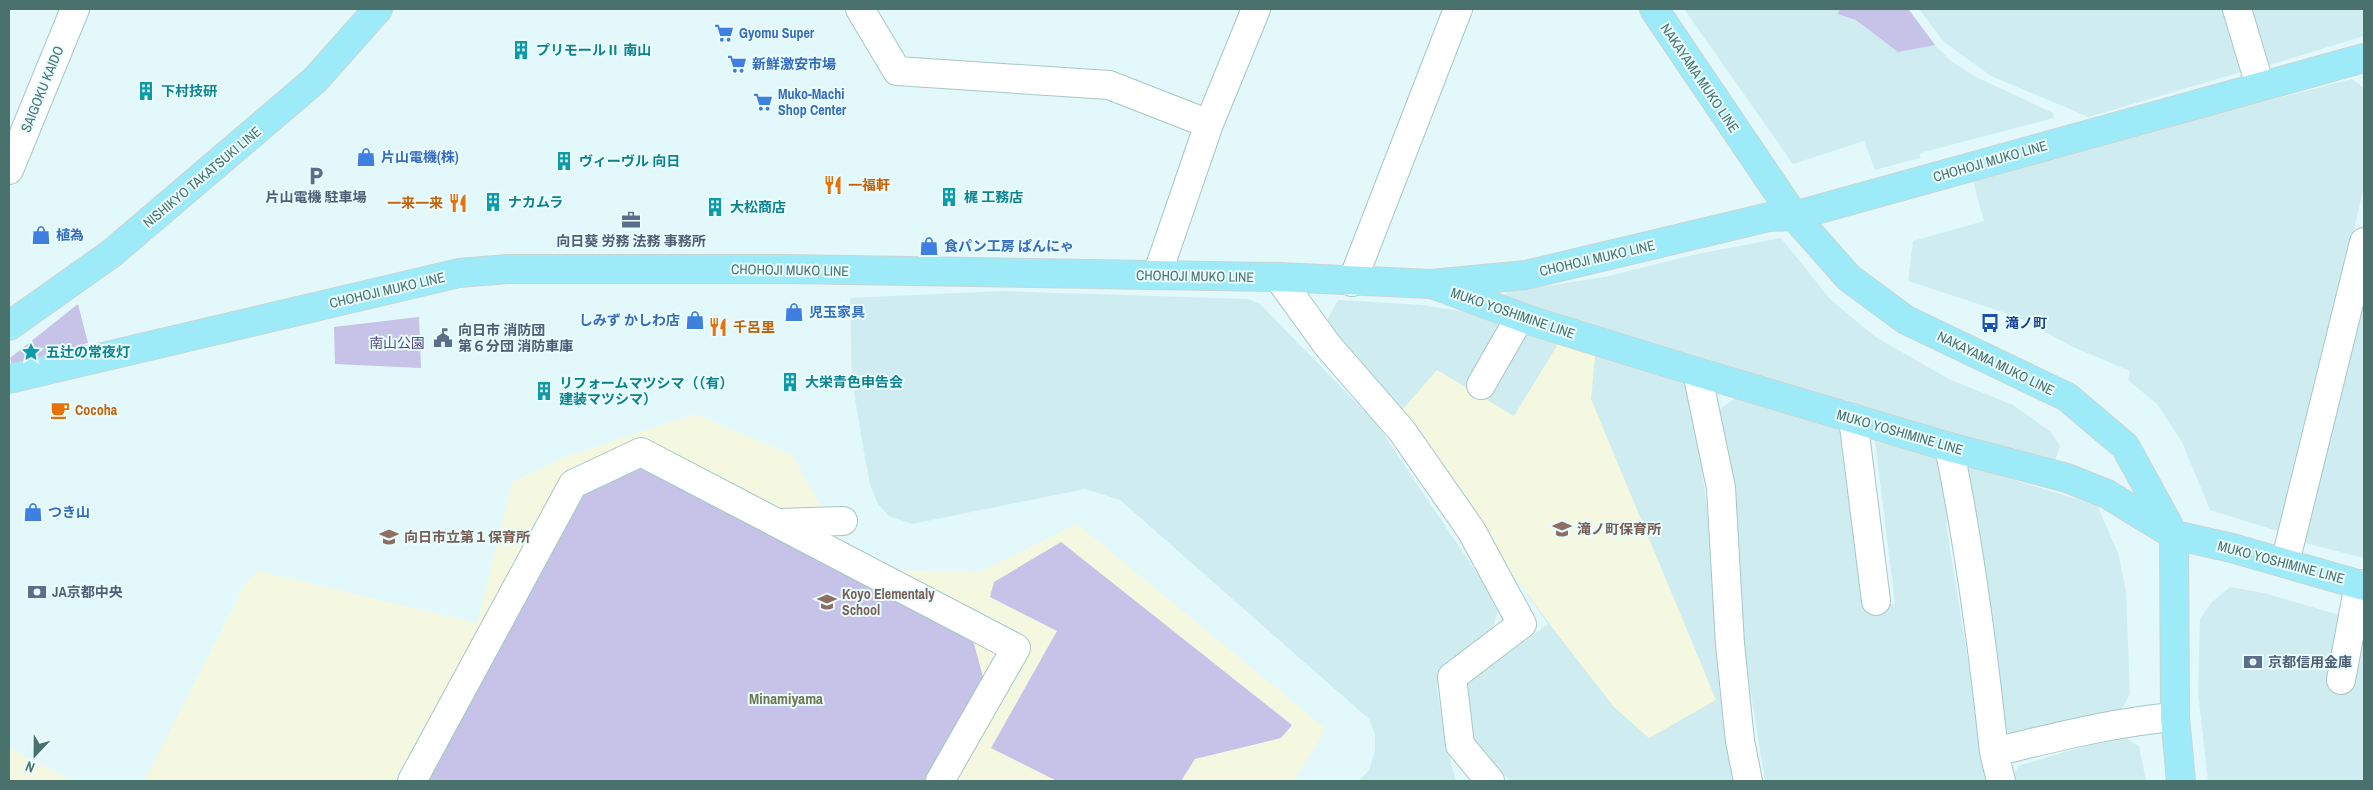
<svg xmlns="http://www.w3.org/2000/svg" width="2373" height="790" font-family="'Archivo Narrow','Noto Sans JP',sans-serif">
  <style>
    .residential { fill: #cfedf0 }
    .education { fill: #f4f8e0 }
    .green { fill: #c6c2e8 }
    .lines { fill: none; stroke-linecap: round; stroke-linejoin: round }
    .minor-casing { stroke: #a5c7c5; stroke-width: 30 }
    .major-casing { stroke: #c9d5d3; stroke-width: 30 }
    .minor { stroke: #fff; stroke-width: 28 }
    .major { stroke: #9debf8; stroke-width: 28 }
    .labels { text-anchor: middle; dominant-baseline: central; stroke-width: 4; stroke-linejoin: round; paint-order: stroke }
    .shop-label { font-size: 14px; font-weight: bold; fill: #366cbe; stroke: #e9fcfe; text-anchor: start }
    .culture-label { font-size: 14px; font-weight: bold; fill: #0d838f; stroke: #e9fcfe; text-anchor: start }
    .street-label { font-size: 14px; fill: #4a726d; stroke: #e9fcfe }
    .food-label { font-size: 14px; font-weight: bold; fill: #c56008; stroke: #e9fcfe; text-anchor: start }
    .service-label { font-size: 14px; font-weight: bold; fill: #4e5e75; stroke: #e9fcfe; text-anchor: start }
    .transit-label { font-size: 14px; font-weight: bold; fill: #164399; stroke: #e9fcfe; text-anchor: start }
    .park-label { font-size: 14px; fill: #554884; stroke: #e9fcfe }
    .education-label { font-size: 14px; font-weight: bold; fill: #785e54; stroke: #e9fcfe; text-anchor: start }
    .neighbourhood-label { font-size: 15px; font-weight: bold; fill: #6e7551; stroke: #e9fcfe }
  </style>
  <rect width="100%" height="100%" fill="#e3f8fb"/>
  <!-- residential -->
  <path class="residential" d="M1684,9h225l26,36 16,16 25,16 77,36 1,5 -134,35v5l-45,12 -11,-29 -71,23z
    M1919,9h311l18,61 -159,47 -98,-41 -47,-34z
    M2248,9h116v27l-98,30z
    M2352,79l12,9v98l-80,347 -74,-23 -28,-68 -25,-38 -29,-24 2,-9 -57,-24 -55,-30 -110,-36 5,-40 71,-20 -12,-44 137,-39 100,-22z
    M1781,238l49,61 44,37 75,43 64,26 38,27 9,14 -6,18 -491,-139 -60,-29 5,-4 97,-15 92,-23z
    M2364,279v279l-59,-15z
    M1003,291l245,8 12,5 116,119 123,183 -6,22 -54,44 -2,16 8,52 11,41h-97l10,-11 6,-19v-16l-6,-16 -249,-219 -35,-11 -173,35 -23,-8 -11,-12 -8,-19 -6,-33 -12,-71 -2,-83z
    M1338,300l85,5 47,8 209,69 13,7 49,392h-229l-33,-25 -8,-23 -5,-49 82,-60 -147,-215 -79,-79z
    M1736,397l105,31 24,179 30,-3 -20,-163 42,11h18l11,14 8,55 -8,2 41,258h-222l-21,-130 -19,-161 -6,-80z
    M1961,464l136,41 21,48 8,37 4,104 -9,16 -102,28 -17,-10z
    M2230,587l34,6 100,29v159h-156l-10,-89 2,-73 11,-16z
    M2121,735l18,11 7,35h-132l-1,-3 5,-12z"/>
  <!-- education -->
  <path class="education" d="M1558,344l37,12 -4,43 125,301 -67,38 -35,-31 -63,-81 -93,-128 -56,-88 35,-40 77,46z
    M695,414l97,41 53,94 45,21 90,2 97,-48 249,205 -32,52h-1150l103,-200 11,-10 219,52 35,-141 53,-25z
    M9,748l64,33h-64z"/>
  <!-- green -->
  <path class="green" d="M1839,9h69l27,36 -37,7 -42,-32 -18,-6z
    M78,304l10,39 -75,24 -3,-9z
    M419,317l2,51 -86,-4 -1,-37z
    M633,457l340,183 10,37 -58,104h-499l170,-310z
    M1061,542l231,183 -11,13 -86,21 -14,22h-124l-66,-33 66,-117 -67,-34 4,-15z"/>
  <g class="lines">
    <!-- minor casing -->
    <g class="minor-casing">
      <path id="minor" d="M860,9l37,62 212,14 100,39
        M2237,9l23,77
        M9,170l66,-161
        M1157,275l52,-151 47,-115
        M1278,277l50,69 74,85 69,99 51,94 -70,53 8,68 30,36
        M1352,282l106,-273
        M1697,372l24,116 9,156 10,97 8,40
        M1481,385l39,-68
        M1853,418l23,183
        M1949,447c21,101 34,202 45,305
        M779,523l64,-2
        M2285,563l79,-321
        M2341,680l18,-96
        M412,781l161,-297 68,-32 375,196 -76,133
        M2001,781l-7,-29c59,-14 119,-30 181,-35"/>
    </g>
    <!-- major casing -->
    <g class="major-casing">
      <path id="major" d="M1654,9l140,207 55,62 57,42 161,77 58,49 49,89 1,182 6,64
        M1437,286l95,35 165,51 252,75 118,31 40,16 67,41 58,13 132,38
        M9,326l103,-73 203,-173 63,-71
        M9,379l450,-106 49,-4h278l492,8 153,7 95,-9 243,-58 25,-1 570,-158"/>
    </g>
    <!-- minor -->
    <use href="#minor" class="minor"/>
    <!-- major -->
    <use href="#major" class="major"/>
  </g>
  <!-- icons -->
  <defs>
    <g id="supermarket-bare" transform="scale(1.5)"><path d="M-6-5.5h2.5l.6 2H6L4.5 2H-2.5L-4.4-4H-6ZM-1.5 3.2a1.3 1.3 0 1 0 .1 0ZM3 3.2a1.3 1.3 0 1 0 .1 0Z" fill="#3f7fe0" stroke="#e9fcfe" stroke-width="2.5" paint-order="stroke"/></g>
    <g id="building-bare" transform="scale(1.5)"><path d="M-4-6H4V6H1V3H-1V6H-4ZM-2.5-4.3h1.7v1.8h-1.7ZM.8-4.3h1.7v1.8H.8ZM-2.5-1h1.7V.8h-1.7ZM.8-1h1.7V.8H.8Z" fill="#0f9aa8" stroke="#e9fcfe" stroke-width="2.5" paint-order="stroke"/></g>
    <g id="shop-bare" transform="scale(1.5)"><path d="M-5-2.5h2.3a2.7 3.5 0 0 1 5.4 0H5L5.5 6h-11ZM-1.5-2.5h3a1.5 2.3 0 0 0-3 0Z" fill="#3f7fe0" stroke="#e9fcfe" stroke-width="2.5" paint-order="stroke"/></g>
    <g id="parking-bare" transform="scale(1.5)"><path d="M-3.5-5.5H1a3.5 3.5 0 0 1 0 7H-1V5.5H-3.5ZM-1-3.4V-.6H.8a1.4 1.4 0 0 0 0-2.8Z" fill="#5c6f8a" stroke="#e9fcfe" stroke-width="2.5" paint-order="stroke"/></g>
    <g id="restaurant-bare" transform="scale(1.5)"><path d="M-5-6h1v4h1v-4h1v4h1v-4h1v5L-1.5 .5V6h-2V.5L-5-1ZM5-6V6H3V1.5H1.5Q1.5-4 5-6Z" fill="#e8710a" stroke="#e9fcfe" stroke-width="2.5" paint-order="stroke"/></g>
    <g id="office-bare" transform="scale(1.5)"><path d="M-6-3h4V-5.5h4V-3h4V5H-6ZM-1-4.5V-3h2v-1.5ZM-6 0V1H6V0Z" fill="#5c6f8a" stroke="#e9fcfe" stroke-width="2.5" paint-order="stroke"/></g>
    <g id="bus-bare" transform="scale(1.5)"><path d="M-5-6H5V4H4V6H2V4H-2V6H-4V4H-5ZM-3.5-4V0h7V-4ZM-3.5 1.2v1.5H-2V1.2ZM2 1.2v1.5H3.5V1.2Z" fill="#1a4fb4" stroke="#e9fcfe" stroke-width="2.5" paint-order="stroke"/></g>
    <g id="civic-bare" transform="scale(1.5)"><path d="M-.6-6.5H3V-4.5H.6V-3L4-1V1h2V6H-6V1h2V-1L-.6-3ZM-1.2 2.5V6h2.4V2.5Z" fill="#5c6f8a" stroke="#e9fcfe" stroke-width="2.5" paint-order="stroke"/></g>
    <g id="sight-bare" transform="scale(1.5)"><path d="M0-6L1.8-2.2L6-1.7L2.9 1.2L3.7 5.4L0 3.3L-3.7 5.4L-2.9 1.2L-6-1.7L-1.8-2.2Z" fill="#0f9aa8" stroke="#e9fcfe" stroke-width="2.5" paint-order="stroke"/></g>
    <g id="cafe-bare" transform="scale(1.5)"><path d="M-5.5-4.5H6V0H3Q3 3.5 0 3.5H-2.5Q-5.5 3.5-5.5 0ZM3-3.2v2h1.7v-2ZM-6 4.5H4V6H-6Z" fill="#e8710a" stroke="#e9fcfe" stroke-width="2.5" paint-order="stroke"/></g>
    <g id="school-bare" transform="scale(1.5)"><path d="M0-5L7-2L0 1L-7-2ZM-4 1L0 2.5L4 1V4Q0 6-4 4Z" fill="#8d6e63" stroke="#e9fcfe" stroke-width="2.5" paint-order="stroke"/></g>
    <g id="bank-bare" transform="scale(1.5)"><path d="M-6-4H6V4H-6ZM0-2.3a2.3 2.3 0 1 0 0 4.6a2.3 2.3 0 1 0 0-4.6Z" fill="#5c6f8a" stroke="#e9fcfe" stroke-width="2.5" paint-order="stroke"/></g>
  </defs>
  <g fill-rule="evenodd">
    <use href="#supermarket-bare" x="724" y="33"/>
    <use href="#building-bare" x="521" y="50"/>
    <use href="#supermarket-bare" x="737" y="64"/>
    <use href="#building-bare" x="146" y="91"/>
    <use href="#supermarket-bare" x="763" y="102"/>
    <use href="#shop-bare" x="366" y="157"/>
    <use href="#building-bare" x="564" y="161"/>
    <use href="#parking-bare" x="316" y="176"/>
    <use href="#restaurant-bare" x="833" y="185"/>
    <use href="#building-bare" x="949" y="197"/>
    <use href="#building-bare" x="493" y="202"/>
    <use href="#restaurant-bare" x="458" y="203"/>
    <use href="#building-bare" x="715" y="207"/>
    <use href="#office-bare" x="631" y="220"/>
    <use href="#shop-bare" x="41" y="235"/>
    <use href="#shop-bare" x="929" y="246"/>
    <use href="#shop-bare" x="794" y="312"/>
    <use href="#shop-bare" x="695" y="320"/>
    <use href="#bus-bare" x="1990" y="323"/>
    <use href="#restaurant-bare" x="718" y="327"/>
    <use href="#civic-bare" x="443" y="338"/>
    <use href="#sight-bare" x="31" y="352"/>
    <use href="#building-bare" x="790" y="382"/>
    <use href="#building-bare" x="544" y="391"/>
    <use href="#cafe-bare" x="60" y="410"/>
    <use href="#shop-bare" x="33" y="512"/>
    <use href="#school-bare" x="1562" y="529"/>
    <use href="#school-bare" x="389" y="537"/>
    <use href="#bank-bare" x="37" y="592"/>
    <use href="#school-bare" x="827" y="602"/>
    <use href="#bank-bare" x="2253" y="662"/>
  </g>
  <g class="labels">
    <!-- shop labels -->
    <g class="shop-label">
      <text x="739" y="33">Gyomu Super</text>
      <text x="752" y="64">新鮮激安市場</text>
      <text x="778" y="94">Muko-Machi<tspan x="778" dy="16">Shop Center</tspan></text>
      <text x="381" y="157">片山電機(株)</text>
      <text x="56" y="235">植為</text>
      <text x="944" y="246">食パン工房 ぱんにゃ</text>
      <text x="809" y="312">児玉家具</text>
      <text x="680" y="320" text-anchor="end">しみず かしわ店</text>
      <text x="48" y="512">つき山</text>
    </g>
    <!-- culture labels -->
    <g class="culture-label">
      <text x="536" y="50">プリモールⅡ 南山</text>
      <text x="161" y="91">下村技研</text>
      <text x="579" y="161">ヴィーヴル 向日</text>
      <text x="964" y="197">梶 工務店</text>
      <text x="508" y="202">ナカムラ</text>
      <text x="730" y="207">大松商店</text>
      <text x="46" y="352">五辻の常夜灯</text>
      <text x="805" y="382">大栄青色申告会</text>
      <text x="559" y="383">リフォームマツシマ（（有）<tspan x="559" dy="16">建装マツシマ）</tspan></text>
    </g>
    <!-- street labels -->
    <g class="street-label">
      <text transform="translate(1700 78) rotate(56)">NAKAYAMA MUKO LINE</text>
      <text transform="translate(42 89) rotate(-68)">SAIGOKU KAIDO</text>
      <text transform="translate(1990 161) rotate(-16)">CHOHOJI MUKO LINE</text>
      <text transform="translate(202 177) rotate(-40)">NISHIKYO TAKATSUKI LINE</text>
      <text transform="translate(1597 258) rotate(-13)">CHOHOJI MUKO LINE</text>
      <text transform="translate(790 270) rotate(1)">CHOHOJI MUKO LINE</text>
      <text transform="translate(1195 276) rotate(1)">CHOHOJI MUKO LINE</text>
      <text transform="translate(387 290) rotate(-13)">CHOHOJI MUKO LINE</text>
      <text transform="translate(1513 313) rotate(19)">MUKO YOSHIMINE LINE</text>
      <text transform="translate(1996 363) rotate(26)">NAKAYAMA MUKO LINE</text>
      <text transform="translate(1900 432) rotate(16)">MUKO YOSHIMINE LINE</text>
      <text transform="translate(2281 562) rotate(15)">MUKO YOSHIMINE LINE</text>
    </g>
    <!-- food labels -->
    <g class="food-label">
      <text x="848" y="185">一福軒</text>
      <text x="443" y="203" text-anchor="end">一来一来</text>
      <text x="733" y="327">千呂里</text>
      <text x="75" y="410">Cocoha</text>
    </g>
    <!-- service labels -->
    <g class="service-label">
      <text x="316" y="197" text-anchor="middle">片山電機 駐車場</text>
      <text x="631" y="241" text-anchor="middle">向日葵 労務 法務 事務所</text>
      <text x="458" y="330">向日市 消防団<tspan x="458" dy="16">第６分団 消防車庫</tspan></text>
      <text x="52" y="592">JA京都中央</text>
      <text x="2268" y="662">京都信用金庫</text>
    </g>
    <!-- transit labels -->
    <g class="transit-label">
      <text x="2005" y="323">滝ノ町</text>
    </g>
    <!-- park labels -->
    <g class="park-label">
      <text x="397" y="343">南山公園</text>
    </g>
    <!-- education labels -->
    <g class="education-label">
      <text x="1577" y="529">滝ノ町保育所</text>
      <text x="404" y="537">向日市立第１保育所</text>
      <text x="842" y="594">Koyo Elementaly<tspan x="842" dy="16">School</tspan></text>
    </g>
    <!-- neighbourhood labels -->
    <g class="neighbourhood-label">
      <text x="786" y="698">Minamiyama</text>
    </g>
  </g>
  <!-- border -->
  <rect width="2373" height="790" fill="none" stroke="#4a726d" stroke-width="20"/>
  <!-- north arrow -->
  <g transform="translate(35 755) rotate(202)" stroke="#e9fcfe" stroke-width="4" paint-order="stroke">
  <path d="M0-4L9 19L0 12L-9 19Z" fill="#4a726d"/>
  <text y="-8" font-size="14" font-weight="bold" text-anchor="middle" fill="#4a726d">N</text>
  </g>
</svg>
